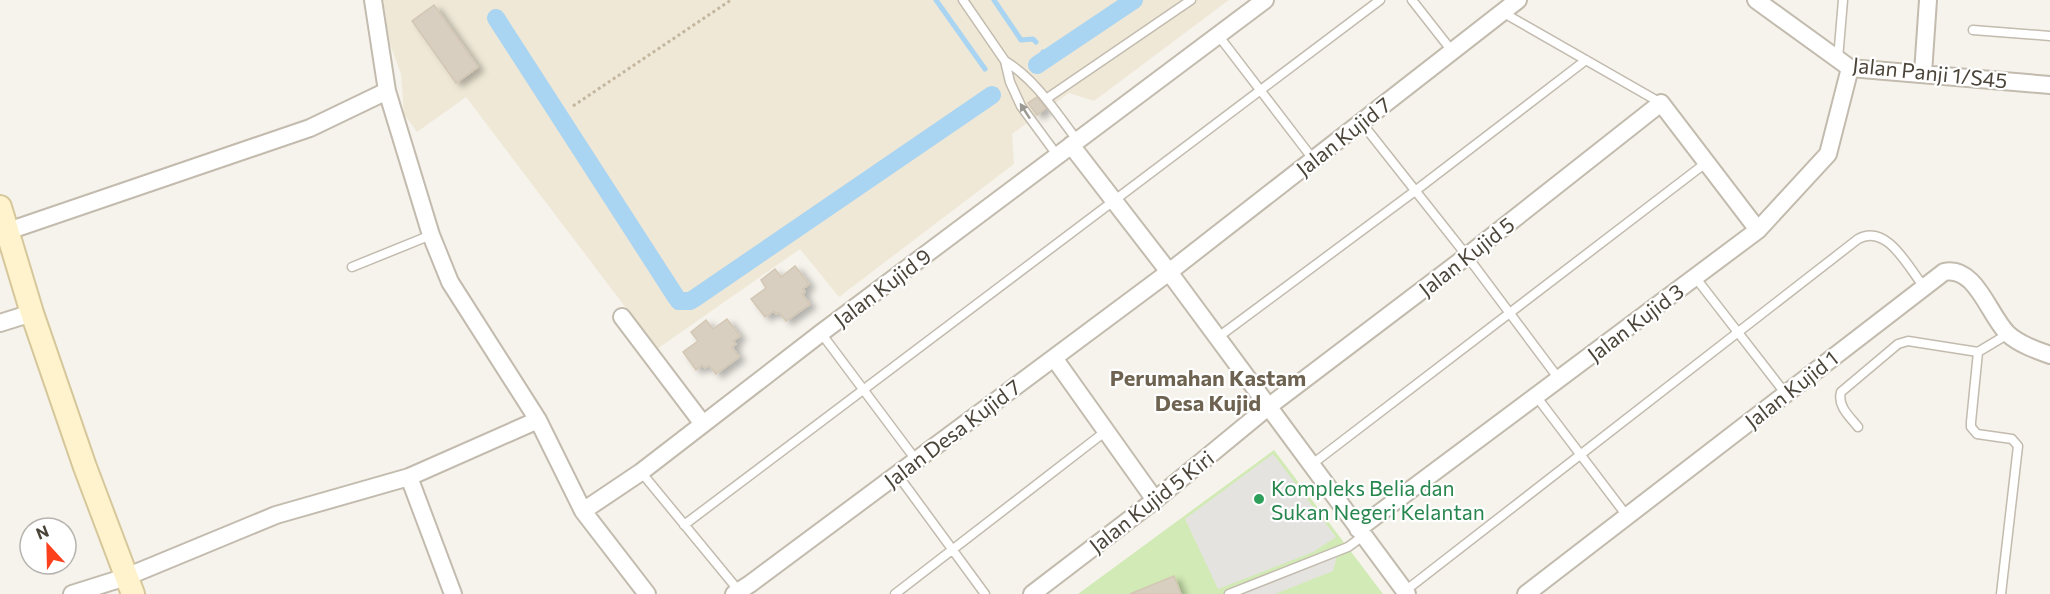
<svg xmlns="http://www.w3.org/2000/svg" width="2050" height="594" font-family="Commissioner,sans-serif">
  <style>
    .education { fill: #efe8d6 }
    .green { fill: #d2eab5 }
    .parking { fill: #e5e3e0 }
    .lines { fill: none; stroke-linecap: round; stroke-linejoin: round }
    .stream { stroke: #a9d4f2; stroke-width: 5 }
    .canal { stroke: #a9d4f2; stroke-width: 18 }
    .building { fill: #d8cfc1; stroke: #d3c7b4; stroke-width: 1.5; filter: url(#shadow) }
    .service-casing { stroke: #c2bbae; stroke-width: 11 }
    .minor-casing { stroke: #c2bbae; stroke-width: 20 }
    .secondary-casing { stroke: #d6c79b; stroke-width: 26 }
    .path { stroke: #c4b79f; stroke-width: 3; stroke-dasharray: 3 3; stroke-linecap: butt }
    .service { stroke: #fff; stroke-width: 8 }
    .minor { stroke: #fff; stroke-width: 16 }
    .secondary { stroke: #fff3cd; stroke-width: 22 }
    .oneway { fill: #9c9892 }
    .leisure-dot { fill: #2e9e5b; stroke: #fff; stroke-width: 2 }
    .labels { text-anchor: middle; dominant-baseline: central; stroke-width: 4.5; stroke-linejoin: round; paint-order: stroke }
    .street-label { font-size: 21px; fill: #4b4439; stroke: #fff }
    .leisure-label { font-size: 21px; fill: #27864d; stroke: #fff; text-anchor: start }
    .neighbourhood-label { font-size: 22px; font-weight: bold; fill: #6e6250; stroke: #fff }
  </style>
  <defs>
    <filter id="shadow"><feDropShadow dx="6" dy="4" stdDeviation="3" flood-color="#0004"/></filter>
  </defs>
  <rect width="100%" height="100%" fill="#f6f3ec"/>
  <!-- education -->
  <path class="education" d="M383,0h846l-135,101 -25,-8 -57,41 2,30 -175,133 -39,-48 -143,100 -191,-252 -49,35 -13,-18 -3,-40 -11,-30z"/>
  <!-- green -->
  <path class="green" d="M1274,450l109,144h-305z"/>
  <!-- parking -->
  <path class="parking" d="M1273,454l63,83 -23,15 -95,37 -33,-70z
    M1337,556l-4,15 -58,23h-36z"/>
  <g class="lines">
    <!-- stream -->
    <path class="stream" d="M936,0l49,69
      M994,0l27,40 12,-1 3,3
      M1043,52l4,6"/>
    <!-- canal -->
    <path class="canal" d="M496,18l180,279 3,4h11l5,-3 297,-203
      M1037,65l97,-65"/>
  </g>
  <!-- building -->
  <path class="building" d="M434,5l44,62 -22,16 -44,-62z
    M1037,97l9,11 -9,7 -9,-12z
    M795,266l14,18 -6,5 2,3 -3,2 8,10 -24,17 -7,-9 -3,2 -2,-3 -9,6 -14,-18 15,-11 -5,-8 14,-11 6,8z
    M727,319l13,17 -7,5 3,3 -4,3 7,10 -23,17 -7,-9 -4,3 -3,-3 -6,5 -13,-18 15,-11 -7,-9 15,-12 7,9z
    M1174,576l7,18h-51z"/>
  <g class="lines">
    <!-- service casing -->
    <g class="service-casing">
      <path id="service" d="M963,0l42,61 5,21 11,24 36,49
        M1412,0l40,51
        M1502,12l159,91
        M1973,30l77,6
        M1218,35l95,124
        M1838,59l5,-59
        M1005,61c31,19 50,50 72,79
        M1046,99l145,-99
        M1361,122l106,134 92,123
        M352,267l79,-32
        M1695,277l90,116
        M821,333l95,127
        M1217,338l198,-147 171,-131
        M1536,396l91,120
        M1858,427c-8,-10 -21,-21 -17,-35l57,-48 10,-3 70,11
        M1311,465l396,-303
        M641,472l98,119
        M897,474l88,120
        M684,525l696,-525
        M1405,591l453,-352c29,-16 50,28 66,48
        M895,594l211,-163
        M1229,594l119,-47 15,-11
        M2001,594l17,-148 -6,-7 -35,-5 -6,-7v-5l7,-70 30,-18"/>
    </g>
    <!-- minor casing -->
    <g class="minor-casing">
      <path id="minor" d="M373,0l14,91 44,144 19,47 88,138 45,91
        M1756,0l94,68 200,17
        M1923,73l5,-73
        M1071,145l98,127 238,322
        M8,231l302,-103 77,-37
        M622,317l81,107
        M0,323l32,-10
        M1054,358l101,142
        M409,477l44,117
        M1358,529l400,-299 70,-76 22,-86
        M72,594l54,-17 150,-62 133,-38 129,-57
        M647,594l-64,-83 58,-39 180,-139 444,-333
        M734,594l16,-10 419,-312 349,-272
        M1032,594l123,-94 113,-93 199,-151 194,-153 97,127
        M1526,594l418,-322c32,-7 45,44 64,62 11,10 28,16 42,21"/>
    </g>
    <!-- secondary casing -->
    <g class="secondary-casing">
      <path id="secondary" d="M0,207l32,106 53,154 48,127"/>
    </g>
    <!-- path -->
    <path class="path" d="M573,106l158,-106"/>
    <!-- service -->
    <use href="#service" class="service"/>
    <!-- minor -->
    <use href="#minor" class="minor"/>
    <!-- secondary -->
    <use href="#secondary" class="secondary"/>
  </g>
  <!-- one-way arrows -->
  <defs><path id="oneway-solid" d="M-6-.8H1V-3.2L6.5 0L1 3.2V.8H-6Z" transform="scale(1.5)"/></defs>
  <use class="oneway" href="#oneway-solid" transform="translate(1025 111) rotate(-123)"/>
  <!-- markers -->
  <circle class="leisure-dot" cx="1259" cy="499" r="6"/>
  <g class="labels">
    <!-- street labels -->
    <g class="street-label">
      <text transform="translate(1930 72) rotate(6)">Jalan Panji 1/S45</text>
      <text transform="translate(1343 136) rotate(-38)">Jalan Kujid 7</text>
      <text transform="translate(1466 256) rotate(-38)">Jalan Kujid 5</text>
      <text transform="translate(882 287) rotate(-37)">Jalan Kujid 9</text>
      <text transform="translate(1635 322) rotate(-37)">Jalan Kujid 3</text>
      <text transform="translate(1791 389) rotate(-38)">Jalan Kujid 1</text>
      <text transform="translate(952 433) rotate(-37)">Jalan Desa Kujid 7</text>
      <text transform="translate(1151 501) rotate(-38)">Jalan Kujid 5 Kiri</text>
    </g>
    <!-- leisure labels -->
    <g class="leisure-label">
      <text x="1271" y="487">Kompleks Belia dan<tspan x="1271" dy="24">Sukan Negeri Kelantan</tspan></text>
    </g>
    <!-- neighbourhood labels -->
    <g class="neighbourhood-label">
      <text x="1208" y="377">Perumahan Kastam<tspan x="1208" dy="25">Desa Kujid</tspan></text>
    </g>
  </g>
  <!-- north arrow -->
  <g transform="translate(48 546) rotate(338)"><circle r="28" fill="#ffffff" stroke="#b7b4b0" stroke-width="1.5"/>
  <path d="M0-4.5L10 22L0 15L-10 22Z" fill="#fc3f1d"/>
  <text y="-9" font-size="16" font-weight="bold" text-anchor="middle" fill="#4b4439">N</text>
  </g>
</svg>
